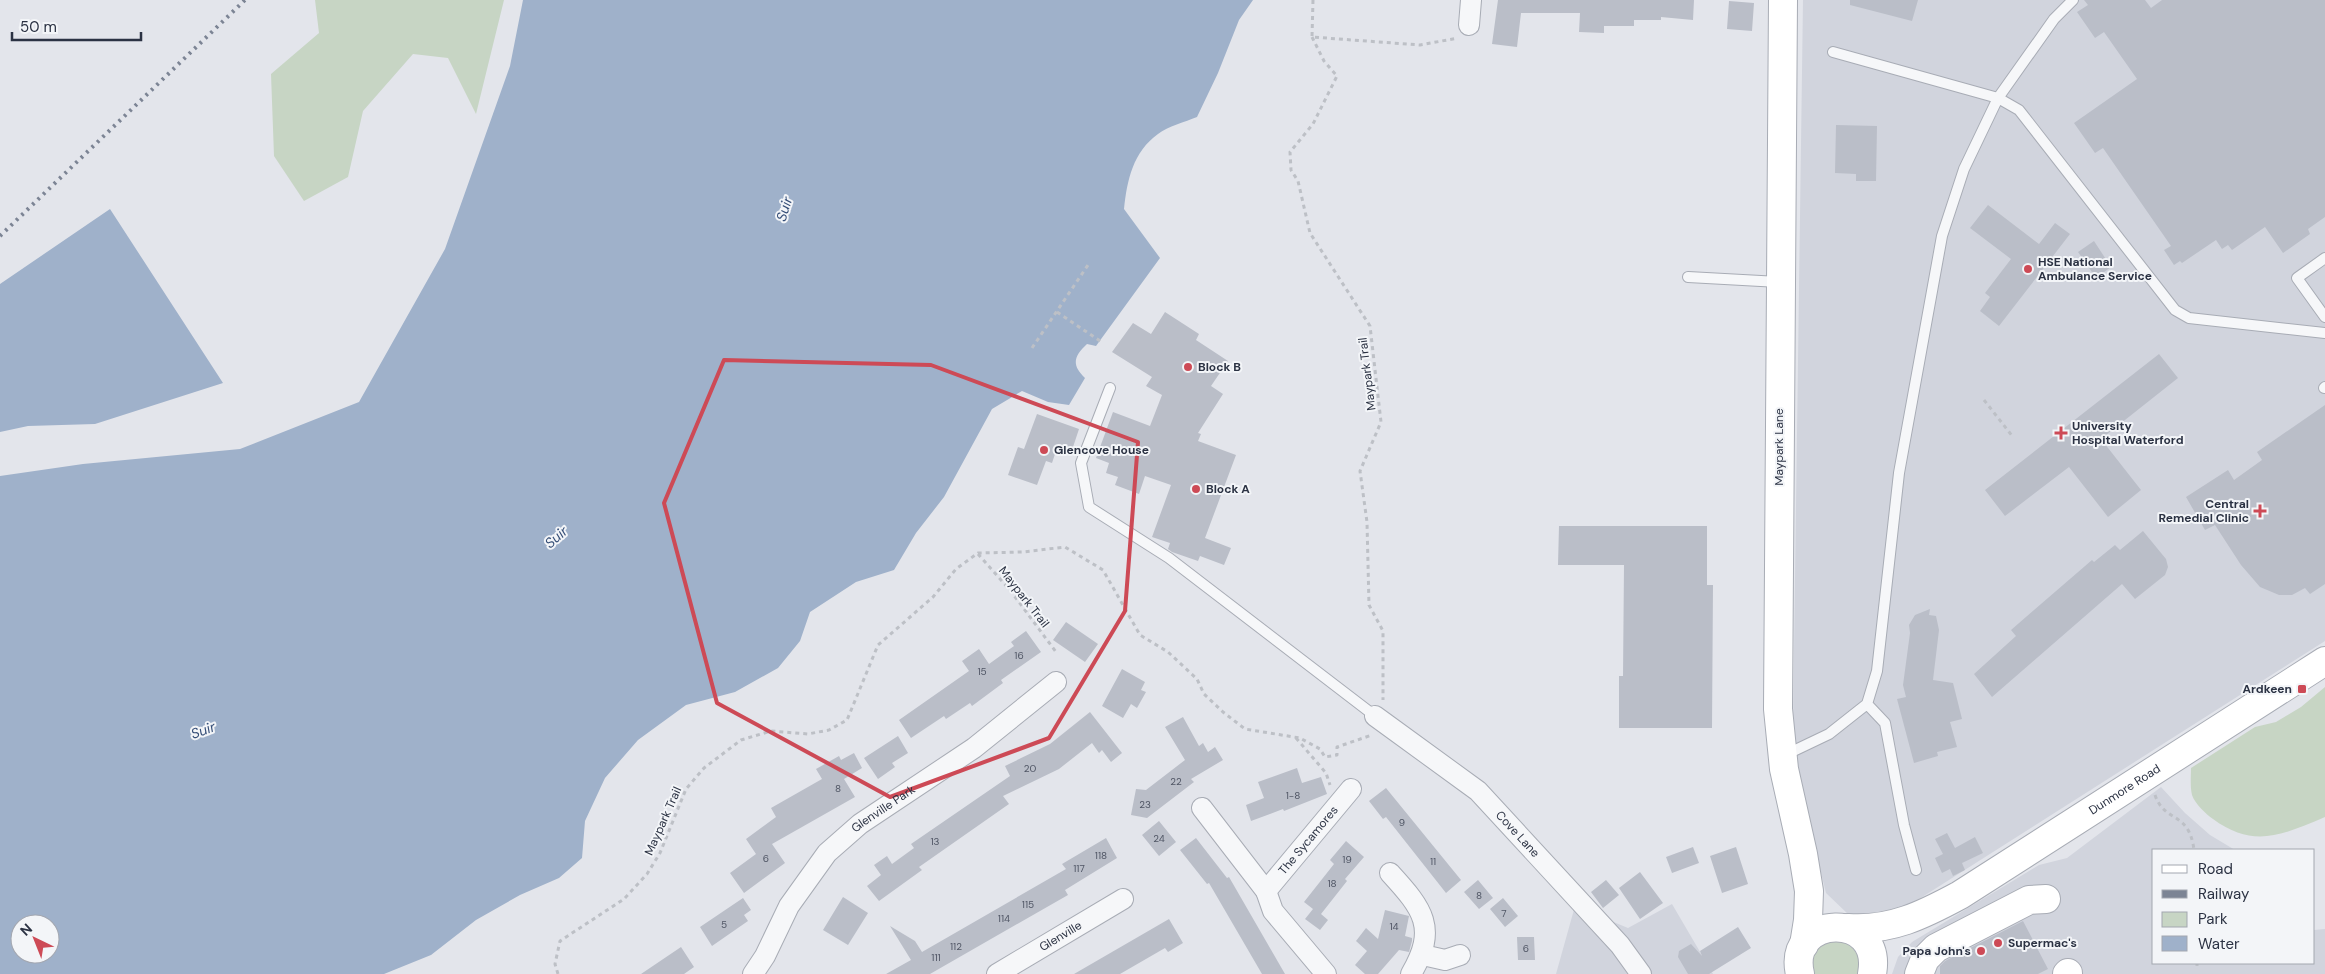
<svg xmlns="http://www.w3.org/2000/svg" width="2325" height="974" font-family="'DM Sans',sans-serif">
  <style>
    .built { fill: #d1d4dd }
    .green { fill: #c7d5c4 }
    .water { fill: #9fb1ca; fill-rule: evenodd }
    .building { fill: #babec8 }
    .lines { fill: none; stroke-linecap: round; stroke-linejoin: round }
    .lane-casing { stroke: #a8acb5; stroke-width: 12 }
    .street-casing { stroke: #a8acb5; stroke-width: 22 }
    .secondary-casing { stroke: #a8acb5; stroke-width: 30 }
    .path { stroke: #bdc0c6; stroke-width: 3; stroke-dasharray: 4 4; stroke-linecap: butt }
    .lane { stroke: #f6f7f9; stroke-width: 10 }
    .street { stroke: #f6f7f9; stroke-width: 20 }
    .secondary { stroke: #fff; stroke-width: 28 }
    .rail { stroke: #7c8494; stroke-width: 4; stroke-dasharray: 2.5 5; stroke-linecap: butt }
    .marked { fill: none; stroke: #cd4a56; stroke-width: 4; stroke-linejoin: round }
    .poi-dot { fill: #cd4a56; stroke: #f3f5f8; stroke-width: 2 }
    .labels { text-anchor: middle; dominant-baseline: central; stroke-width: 4; stroke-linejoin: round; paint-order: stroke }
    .number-label { font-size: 10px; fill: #4f5564 }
    .poi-label { font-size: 12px; font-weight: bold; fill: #2b3243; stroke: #f3f5f8; text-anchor: start }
    .street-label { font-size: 12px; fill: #2b3243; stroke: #f3f5f8 }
    .water-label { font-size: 14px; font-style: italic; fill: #354e77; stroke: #f3f5f8 }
  </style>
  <rect width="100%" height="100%" fill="#e3e5eb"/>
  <!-- built -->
  <path class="built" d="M1803,0h522v641l-417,265 -36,7 -23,2 -23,-22 -26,-105 -7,-64z
    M2161,787l24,26 25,22 25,15h-81v113h160v-33l11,-1v45h-433l6,-17 14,-15 127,-77 28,-7z
    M1672,904l41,70h-157l19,-68 53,22z"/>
  <!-- green -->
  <path class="green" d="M315,0h189l-28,114 -28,-56 -35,-4 -50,57 -15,66 -44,24 -30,-45 -3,-82 48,-41z
    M2325,687v130c-43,18 -71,32 -112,2 -7,-5 -18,-15 -21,-24 -2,-8 -1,-19 -1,-27l64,-41 21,-5 25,-15z
    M1840,939c15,9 23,17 18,35h-44c-4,-10 -1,-27 10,-32 5,-2 11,-2 16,-3z"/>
  <!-- water -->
  <path class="water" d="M523,0h730l-14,20 -21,53 -21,44c-12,5 -29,9 -39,17 -25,18 -31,46 -34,75l36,49 -64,88 -9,-2c-13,12 -16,21 -2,34l-16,27 -21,-3 -26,-11 -30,18 -48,88 -28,36 -22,37 -38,12 -46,30 -10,29 -22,27 -43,24 -49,13 -48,35 -33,38 -20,43 -3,37 -23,20 -39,17 -44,25 -45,35 -47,19h-384v-498l83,-12 157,-15 119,-47 86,-153 65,-183zM20,924h30v30h-30z
    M110,209l113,174 -128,41 -67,2 -28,6v-148z"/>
  <!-- building -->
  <path class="building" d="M1498,0h196l-1,20 -32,-3v3h-27v6h-30v7l-25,-1 1,-19h-59l-4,34 -25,-3z
    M1850,0h68l-6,21 -62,-16z
    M2084,0h61l6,8 11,-8h163v217l-17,12 2,5 -27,19 -18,-26 -33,23 -4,-5 -6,4 -6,-9 -34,23 -2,-2 -6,4 -10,-15 7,-4 -68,-98 -8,5 -21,-30 63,-44 -33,-47 -9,6 -18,-26 11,-7z
    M1729,1l25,2 -2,28 -25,-2z
    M1836,125l41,1 -1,55h-20v-7l-21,-1z
    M1988,205l51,39 16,-21 15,11 -71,92 -19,-15 10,-14 -5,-4 26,-34 -41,-31z
    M2094,241l17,26 -15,11 -18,-26z
    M1165,312l34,22 -3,6 32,21 -17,25 12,8 -25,39 3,1 -3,7 38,14 -31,83 26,10 -7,17 -24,-9 -2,5 -26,-9 -4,-3 2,-6 -18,-6 19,-52 -26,-9 -6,18 -24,-9 3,-8 -12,-4 3,-10 -13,-5 17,-46 37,14 12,-31 -16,-9 6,-9 -40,-25 21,-29 18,11z
    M2159,354l19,24 -77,61 40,51 -33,27 -39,-50 -64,49 -20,-26z
    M2325,405v179l-15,10 -5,-6 -13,7h-13l-19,-8 -19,-22 -26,-40 -10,5 -19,-33 42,-27 6,10 28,-20 -5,-8z
    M1037,414l42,15 -9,27 -14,-5 -4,12 -6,-2 -9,24 -29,-10 10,-28 6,2z
    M1559,526h148v59h6l-1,143h-93v-52h4l1,-111h-66z
    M2143,531l23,28 2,8 -3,8 -30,24 -13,-15 -130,113 -18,-23 42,-38 -5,-6 81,-70 2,2 21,-17 5,5z
    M1930,609l-1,6 7,1 3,14 -6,50 20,3 9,36 -12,3 7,25 -20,5 1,4 -24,7 -17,-64 9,-2 -3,-12 7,-52 -1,-8 6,-10z
    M1066,622l32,22 -13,18 -32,-22z
    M1026,631l15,21 -40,28 2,3 -31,23 -2,-3 -24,16 -2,-3 -33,22 -12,-18 70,-49 -7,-10 17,-12 10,15 25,-18 -3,-4z
    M1122,669l23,13 -4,8 5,2 -9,16 -6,-4 -8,14 -21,-12z
    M1090,712l32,41 -11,9 -9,-12 -3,3 -7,-10 -33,26 -56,27 6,8 -90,63 3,3 -43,31 -12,-15 14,-11 -7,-10 13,-9 5,8 22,-16 -3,-4 99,-68 -5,-10 45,-22z
    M1183,717l16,29 4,-3 5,9 7,-5 8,13 -32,19 3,3 -47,36 -16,-3 5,-26 10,1 39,-30 -20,-33z
    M898,736l10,17 -16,10 3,4 -17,12 -14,-21z
    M854,753l8,15 -18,11 11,18 -83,47 13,19 -41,30 -14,-20 26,-19 -10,-15 30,-22 -5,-9 51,-29 -6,-10 23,-13 2,4z
    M1297,768l5,15 19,-6 6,17 -43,17 -1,-2 -32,12 -5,-16 18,-7 -6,-16z
    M1386,788l75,92 -15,13 -60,-76 -3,2 -14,-18z
    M1159,821l17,21 -17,14 -17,-21z
    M1947,833l8,15 20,-11 8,16 -21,10 3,7 -12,6 -3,-7 -8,4 -7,-15 8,-4 -8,-15z
    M1106,838l11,20 -52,32 3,5 -138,79h-44l25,-14 -21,-34 25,15 7,11 144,-83 -4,-5z
    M1196,838l31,40 2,-1 56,97h-23l-53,-91 -2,1 -27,-34z
    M1346,841l18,16 -19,22 2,2 -26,33 7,6 -8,10 -15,-11 8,-10 -9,-7 30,-38 -4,-4z
    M1693,847l6,16 -27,10 -6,-16z
    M1736,847l12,37 -26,9 -12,-37z
    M1640,872l23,31 -23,16 -21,-31z
    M1478,880l15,18 -14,11 -15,-17z
    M1606,880l13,15 -16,13 -12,-16z
    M843,897l25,16 -20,32 -25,-15z
    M743,898l8,12 -7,5 4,6 -36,25 -12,-19z
    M1503,898l15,18 -13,11 -15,-18z
    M1385,910l24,6 -4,20 7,2v3l-3,11 -10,-2 -21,24h-13l-10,-9 12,-14 -11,-10 10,-13 12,11z
    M1169,919l14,24 -15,9 -3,-4 -45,26h-46z
    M2023,921l25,48 -10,5h-98v-8l5,-5z
    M1738,927l13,21 -42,26h-21l-10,-17 1,-6 12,-7 11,12 -2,-5z
    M1517,937h17l1,23h-17z
    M681,947l13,20 -10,7h-43z"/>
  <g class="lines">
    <!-- lane casing -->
    <g class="lane-casing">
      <path id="lane" d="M1833,52l165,46 21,12 156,200 14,8 136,15
        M2325,258l-28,20 28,39
        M1688,277l91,5
        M1110,388l-29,75 8,44 80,51 206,158
        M2324,388l1,-1
        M1785,755l44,-21 38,-30
        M1916,870l-12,-45 -19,-102 -18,-19 10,-33 22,-198 43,-237 22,-67 34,-71 56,-79 19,-19"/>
    </g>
    <!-- street casing -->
    <g class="street-casing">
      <g id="street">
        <path d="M1469,25l2,-25"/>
        <path id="s1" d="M1375,716l103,75 142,154 21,29"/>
        <path d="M1202,808l64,83 7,20 53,63"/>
        <path d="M1390,873c33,36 48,55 21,101"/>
        <path id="s2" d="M1266,891l85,-102"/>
        <path d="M1423,955l22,5 15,-5"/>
        <path id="s3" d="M753,974l12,-18 24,-50 38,-53 33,-29 114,-76 82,-66"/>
        <path id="s4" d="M997,974l126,-75"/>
      </g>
    </g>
    <!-- secondary casing -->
    <g class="secondary-casing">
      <g id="secondary">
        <path d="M1783,0l-5,709 6,60 19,85 6,37 -1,29 -4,25"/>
        <path id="s5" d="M1848,928c43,3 75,-13 112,-33l365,-234"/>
        <path d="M1800,974c-14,-60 84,-64 72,0"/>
        <path d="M1919,974l6,-15 11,-11 93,-48 17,-1"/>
        <path d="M2067,974l1,-1"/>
      </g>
    </g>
    <!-- path -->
    <path class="path" d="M1313,0l-1,37 108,8 38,-7
      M1312,37l12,24 13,15 -24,48 -23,28 1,18 7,11 12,52 60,93 11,96 -21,49 7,51 2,83 14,26v69
      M1057,312l46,31
      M1032,348l56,-83
      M1984,400l29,37
      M978,554l32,36 46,62
      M1296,738l30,35 4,12
      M2155,795c10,29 34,15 39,55
      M2197,963v3
      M558,974l-3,-10 5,-23 64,-42 23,-25 13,-21 26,-64 18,-21 37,-28 30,-9 37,3 21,-4 18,-10 31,-75 55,-48 23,-28 22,-16 45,-1 42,-5 38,23 37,65 28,17 29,27 7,15 19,18 22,17 55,9 20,11 5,8 12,-2v-8l35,-12"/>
    <!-- lane -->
    <use href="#lane" class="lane"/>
    <!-- street -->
    <use href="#street" class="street"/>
    <!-- secondary -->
    <use href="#secondary" class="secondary"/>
    <!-- rail -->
    <path class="rail" d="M0,236l245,-236"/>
  </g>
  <!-- marked area -->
  <path class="marked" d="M724,360l207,5 207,77 -13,169 -76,127 -159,59 -173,-94 -53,-200z"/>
  <!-- markers -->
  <g class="poi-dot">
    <circle cx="2028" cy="269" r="5"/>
    <circle cx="1188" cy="367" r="5"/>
    <path d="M2058.5 425.5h5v5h5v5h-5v5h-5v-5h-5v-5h5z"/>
    <circle cx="1044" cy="450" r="5"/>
    <circle cx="1196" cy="489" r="5"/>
    <path d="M2257.5 503.5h5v5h5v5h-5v5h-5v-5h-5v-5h5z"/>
    <rect x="2297" y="684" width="10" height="10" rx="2.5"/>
    <circle cx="1998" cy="943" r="5"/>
    <circle cx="1981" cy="951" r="5"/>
  </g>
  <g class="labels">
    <!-- number labels -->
    <g class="number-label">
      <text x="1019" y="655">16</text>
      <text x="982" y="671">15</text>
      <text x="1030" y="768">20</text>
      <text x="1176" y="781">22</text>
      <text x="838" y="788">8</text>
      <text x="1293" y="795">1-8</text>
      <text x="1145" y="804">23</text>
      <text x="1402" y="822">9</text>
      <text x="1159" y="838">24</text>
      <text x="935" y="841">13</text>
      <text x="1101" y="855">118</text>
      <text x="766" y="858">6</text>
      <text x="1347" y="859">19</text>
      <text x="1433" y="861">11</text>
      <text x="1079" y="868">117</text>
      <text x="1332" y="883">18</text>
      <text x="1479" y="895">8</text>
      <text x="1028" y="904">115</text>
      <text x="1504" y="913">7</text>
      <text x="1004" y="918">114</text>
      <text x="724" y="924">5</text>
      <text x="1394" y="926">14</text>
      <text x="956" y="946">112</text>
      <text x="1526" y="948">6</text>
      <text x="936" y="957">111</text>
    </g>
    <!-- poi labels -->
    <g class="poi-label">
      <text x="2038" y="262">HSE National<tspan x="2038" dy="14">Ambulance Service</tspan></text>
      <text x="1198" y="367">Block B</text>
      <text x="2072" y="426">University<tspan x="2072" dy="14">Hospital Waterford</tspan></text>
      <text x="1054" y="450">Glencove House</text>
      <text x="1206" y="489">Block A</text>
      <text x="2249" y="504" text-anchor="end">Central<tspan x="2249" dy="14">Remedial Clinic</tspan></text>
      <text x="2292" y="689" text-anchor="end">Ardkeen</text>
      <text x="2008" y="943">Supermac's</text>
      <text x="1971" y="951" text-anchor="end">Papa John's</text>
    </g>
    <!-- street labels -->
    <g class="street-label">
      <text transform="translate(1367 374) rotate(-97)">Maypark Trail</text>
      <text transform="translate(1779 447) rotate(-90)">Maypark Lane</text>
      <text transform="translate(1024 597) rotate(52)">Maypark Trail</text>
      <text stroke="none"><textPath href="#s5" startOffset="314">Dunmore Road</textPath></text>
      <text stroke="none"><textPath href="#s3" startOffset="214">Glenville Park</textPath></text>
      <text transform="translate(663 821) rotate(-66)">Maypark Trail</text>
      <text stroke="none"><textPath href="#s1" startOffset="186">Cove Lane</textPath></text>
      <text stroke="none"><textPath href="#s2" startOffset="66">The Sycamores</textPath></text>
      <text stroke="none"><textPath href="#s4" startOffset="74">Glenville</textPath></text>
    </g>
    <!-- water labels -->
    <g class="water-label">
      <text transform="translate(784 209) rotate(-73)">Suir</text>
      <text transform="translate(556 537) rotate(-41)">Suir</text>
      <text transform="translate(203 730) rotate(-20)">Suir</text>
    </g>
  </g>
  <!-- legend -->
  <rect x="2152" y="849" width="162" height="115" fill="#f3f5f8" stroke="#a3a7b0"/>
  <rect x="2162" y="865" width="25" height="8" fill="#ffffff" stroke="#a3a7b0"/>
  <text x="2198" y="874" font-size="15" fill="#2b3243">Road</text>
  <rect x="2162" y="890" width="25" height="8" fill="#7c8494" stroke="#a3a7b0"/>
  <text x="2198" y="899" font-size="15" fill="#2b3243">Railway</text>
  <rect x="2162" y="912" width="25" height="15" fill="#c7d5c4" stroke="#a3a7b0"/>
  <text x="2198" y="924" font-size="15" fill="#2b3243">Park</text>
  <rect x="2162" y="936" width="25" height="15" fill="#9fb1ca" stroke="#a3a7b0"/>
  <text x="2198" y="949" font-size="15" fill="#2b3243">Water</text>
  <!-- north arrow -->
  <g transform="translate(35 939) rotate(317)"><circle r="24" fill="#f3f5f8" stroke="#a3a7b0"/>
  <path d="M0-4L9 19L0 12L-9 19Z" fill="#cd4a56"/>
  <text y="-8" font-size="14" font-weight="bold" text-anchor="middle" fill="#2b3243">N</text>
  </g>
  <!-- scale -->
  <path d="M12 32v8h129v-8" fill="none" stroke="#2b3243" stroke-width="2.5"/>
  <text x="20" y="32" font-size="15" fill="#2b3243" stroke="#f3f5f8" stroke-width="4" paint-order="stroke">50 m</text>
</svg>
